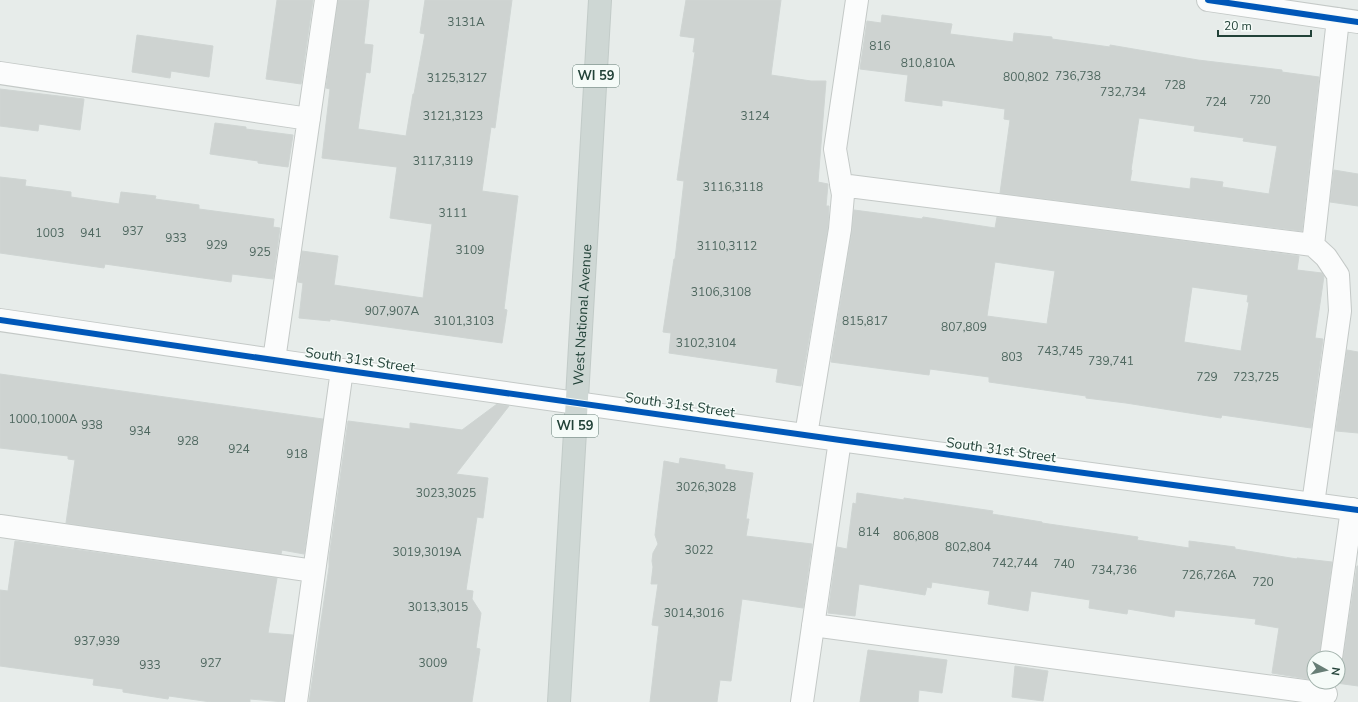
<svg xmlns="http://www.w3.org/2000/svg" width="1358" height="702" font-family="'Nunito Sans',sans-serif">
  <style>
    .building { fill: #ced3d1; stroke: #cfd5d3; fill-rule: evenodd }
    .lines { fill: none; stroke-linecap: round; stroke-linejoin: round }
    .minor-casing { stroke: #c4c9c7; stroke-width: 24 }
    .major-casing { stroke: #c2cbc8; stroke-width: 24 }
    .minor { stroke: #fbfcfc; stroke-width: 22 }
    .major { stroke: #ced7d4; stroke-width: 22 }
    .cycleway-casing { stroke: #f5fbf8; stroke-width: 8 }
    .cycleway { stroke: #0057b8; stroke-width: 6 }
    .labels { text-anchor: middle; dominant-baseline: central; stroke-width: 3; stroke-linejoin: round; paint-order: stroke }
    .number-label { font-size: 12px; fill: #4e675f }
    .shield { fill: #f5fbf8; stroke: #617a72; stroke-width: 1 }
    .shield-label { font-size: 13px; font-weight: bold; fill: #224238 }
    .street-label { font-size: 14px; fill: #224238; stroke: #f5fbf8 }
  </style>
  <rect width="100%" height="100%" fill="#e7ecea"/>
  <!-- building -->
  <path class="building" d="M277,0h36l-12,84 -35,-5z
    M338,0h31l-5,44 9,1 -3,28 -4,-1 -8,57 48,7 7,-42h1l11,-60 -5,-1 5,-33h87l-17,128 -4,-1 -9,64 36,5 -14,113 3,1 -5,33 -172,-24v2l-31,-3 4,-35 -5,-1 4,-31 36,5 -4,29 89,13 9,-74 -42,-6 7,-51 -75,-9 8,-69 -4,-1z
    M686,0h95l-10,75 40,6h15l-8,101 10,2 -2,22h3l-1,21 -27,159 -25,-4 2,-13 -109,-16 2,-20 -8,-1 11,-73h1l9,-78 -7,-1 18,-128h-2l2,-14 -15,-2z
    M882,15l70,9 -2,10 63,8 1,-9 38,4v2l58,8v-2l88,15 84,10v2l37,5 -17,154 -302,-38 10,-73 -6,-1 1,-10 -63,-9v6l-37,-5 3,-26 -48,-6 7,-48 14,2zM1139,118l56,8 -1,5 50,7 -1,3 34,5 -8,48 -47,-7 1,-5 -32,-4 -1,11 -60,-8 2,-11h-1z
    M137,35l76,11 -4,31 -38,-6 -1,7 -38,-6z
    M0,89l84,10 -4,31 -41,-6 -1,7 -38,-5z
    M215,123l31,4v2l47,6 -5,32 -30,-4v-2l-48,-7z
    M1334,170l24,4v32l-28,-4z
    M0,177l26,3 -1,6 46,6v5l48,7 2,-12 35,4 -1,3 44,6v4l75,10 -1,8 7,1 -7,51 -41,-5 -1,8 -126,-18 -1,4 -104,-15z
    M854,210l68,9 1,-2 72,11 2,-11 302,39 -2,14 25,3 2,3 -9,62 8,1 -12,89 -89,-13 -1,3 -95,-15 -40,-5v-2l-97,-14v-5l-59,-8 -1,6 -98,-13 21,-131zM995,262l60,9 -8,53 -60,-8zM1192,287l56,8 -1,7h2l-8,49 -57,-9z
    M1347,350l11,2v81l-22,-2z
    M0,374l323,45 -19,135 -22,-4 -1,4 -215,-31 9,-63 -7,-1v-3l-68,-8z
    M497,404l12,2 -53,68 32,4 -5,40 -6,-1 -11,73 7,1 -1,8 9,14 -5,35 4,1 -8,53h-163l20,-135v-9l19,-137 62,8v-6l52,7z
    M680,458l45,7v4l28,4 -7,46h3l-3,17 66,8 -9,64 -61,-9 -11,82 -11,-1 -3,22h-67l9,-76 -7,-1 6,-41h-7l2,-17 -1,-6 1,-8 5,-9 -3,-9 9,-74 15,3z
    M857,493l47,7v-2l89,13 -1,3 50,8v1l96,14 -1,3 52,8v-7l46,6v2l62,10v-1l35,4 -13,96h-5v22l-42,-7 7,-45 -24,-4 1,-5 -81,-9 -1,7 -46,-8 -1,5 -38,-6 1,-8 -59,-9 -3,20 -40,-7 2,-13 -58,-9 -1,6 -4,-1 -2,8 -66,-11 -4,32 -27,-3 9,-66 10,2 6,-46 3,1z
    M15,541l262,37 -9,55 25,2 -9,67 -34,-3v3h-39l-42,-6 -1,3 -45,-7v-3l-30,-4 1,-6 -94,-13v-76l8,1z
    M1357,566h1v120l-29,-4h9v-14l3,-3 2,-5z
    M868,650l79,10 -5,33 -23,-3 -1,12h-58z
    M1015,666l33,5 -5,30 -31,-4z"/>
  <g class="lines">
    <!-- minor casing -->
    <g class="minor-casing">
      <path id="minor" d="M1208,0l150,22
        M0,73l309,46
        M841,185l472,60
        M0,320l342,50 498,70 518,70
        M274,360l52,-360
        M806,435l34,-206 3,-34 -8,-46 22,-149
        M1313,504l27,-193 -2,-36 -12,-18 -13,-12 25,-226
        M0,526l314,45
        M813,625l513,69
        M1331,658l21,-149
        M296,702l46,-332
        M802,702l38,-262"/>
    </g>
    <!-- major casing -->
    <g class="major-casing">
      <g id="major">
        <path id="s1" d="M559,702c13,-234 29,-468 41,-702"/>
      </g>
    </g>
    <!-- minor -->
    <use href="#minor" class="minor"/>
    <!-- major -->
    <use href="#major" class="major"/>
    <!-- cycleway casing -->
    <g class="cycleway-casing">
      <path id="cycleway" d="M1208,0l150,22
        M0,320l342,50 498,70 518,70"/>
    </g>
    <!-- cycleway -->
    <use href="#cycleway" class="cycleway"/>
  </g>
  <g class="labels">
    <!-- number labels -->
    <g class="number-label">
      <text x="466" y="22">3131A</text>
      <text x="880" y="46">816</text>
      <text x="928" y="63">810,810A</text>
      <text x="1078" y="76">736,738</text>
      <text x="1026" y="77">800,802</text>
      <text x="457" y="78">3125,3127</text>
      <text x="1175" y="85">728</text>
      <text x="1123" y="92">732,734</text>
      <text x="1260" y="100">720</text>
      <text x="1216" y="102">724</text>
      <text x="453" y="116">3121,3123</text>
      <text x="755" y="116">3124</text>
      <text x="443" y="161">3117,3119</text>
      <text x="733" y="187">3116,3118</text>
      <text x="453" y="213">3111</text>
      <text x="133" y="231">937</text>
      <text x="50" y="233">1003</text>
      <text x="91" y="233">941</text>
      <text x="176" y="238">933</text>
      <text x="217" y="245">929</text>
      <text x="727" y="246">3110,3112</text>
      <text x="470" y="250">3109</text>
      <text x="260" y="252">925</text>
      <text x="721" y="292">3106,3108</text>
      <text x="392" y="311">907,907A</text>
      <text x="464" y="321">3101,3103</text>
      <text x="865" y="321">815,817</text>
      <text x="964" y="327">807,809</text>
      <text x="706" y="343">3102,3104</text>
      <text x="1060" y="351">743,745</text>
      <text x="1012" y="357">803</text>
      <text x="1111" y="361">739,741</text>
      <text x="1207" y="377">729</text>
      <text x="1256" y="377">723,725</text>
      <text x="43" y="419">1000,1000A</text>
      <text x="92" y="425">938</text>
      <text x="140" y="431">934</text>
      <text x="188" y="441">928</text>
      <text x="239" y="449">924</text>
      <text x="297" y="454">918</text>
      <text x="706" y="487">3026,3028</text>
      <text x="446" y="493">3023,3025</text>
      <text x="869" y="532">814</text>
      <text x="916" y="536">806,808</text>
      <text x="968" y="547">802,804</text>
      <text x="699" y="550">3022</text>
      <text x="427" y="552">3019,3019A</text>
      <text x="1015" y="563">742,744</text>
      <text x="1064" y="564">740</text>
      <text x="1114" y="570">734,736</text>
      <text x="1209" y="575">726,726A</text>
      <text x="1263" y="582">720</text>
      <text x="438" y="607">3013,3015</text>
      <text x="694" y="613">3014,3016</text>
      <text x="97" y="641">937,939</text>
      <text x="211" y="663">927</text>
      <text x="433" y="663">3009</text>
      <text x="150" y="665">933</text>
    </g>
    <!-- shield labels -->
    <g class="shield">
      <rect x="573" y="65" width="46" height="22" rx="3"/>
      <rect x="552" y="415" width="46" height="22" rx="3"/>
    </g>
    <g class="shield-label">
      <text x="596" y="76">WI 59</text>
      <text x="575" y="426">WI 59</text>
    </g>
    <!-- street labels -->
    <g class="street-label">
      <text stroke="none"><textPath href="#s1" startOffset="388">West National Avenue</textPath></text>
      <text transform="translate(360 360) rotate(8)">South 31st Street</text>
      <text transform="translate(680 405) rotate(8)">South 31st Street</text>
      <text transform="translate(1001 450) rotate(8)">South 31st Street</text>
    </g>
  </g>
  <!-- north arrow -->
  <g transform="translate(1326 670) rotate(98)"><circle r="19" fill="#f5fbf8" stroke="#a1b1ab"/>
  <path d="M0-3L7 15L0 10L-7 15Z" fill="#677e76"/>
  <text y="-6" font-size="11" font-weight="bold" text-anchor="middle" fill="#224238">N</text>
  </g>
  <!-- scale -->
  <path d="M1218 30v6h93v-6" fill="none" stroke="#224238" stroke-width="2"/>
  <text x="1224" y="30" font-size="12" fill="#224238" stroke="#f5fbf8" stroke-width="3" paint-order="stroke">20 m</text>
</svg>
